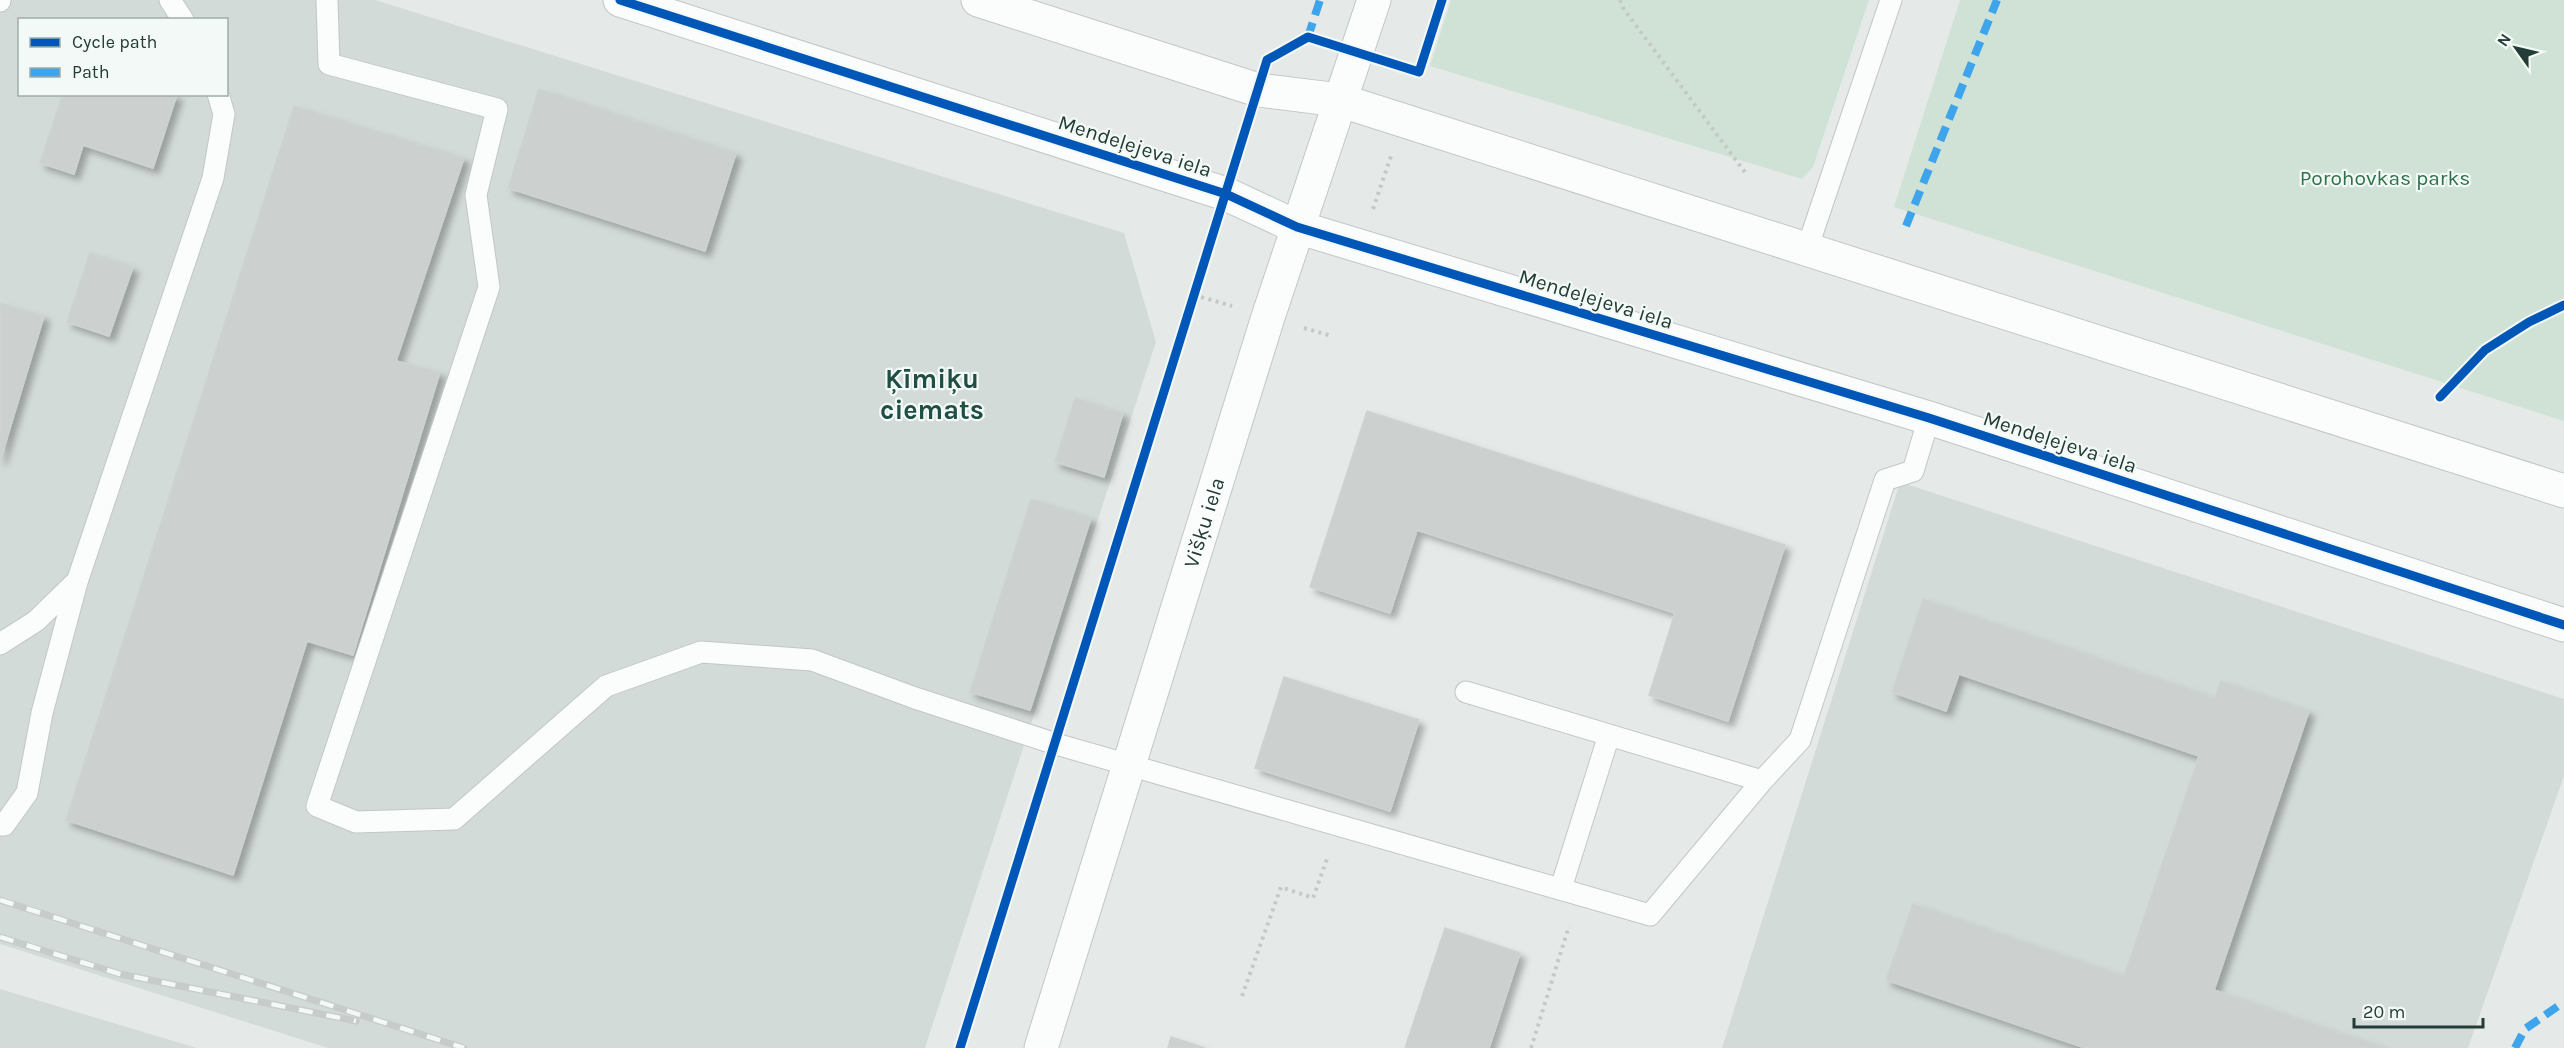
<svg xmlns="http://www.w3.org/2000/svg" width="2564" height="1048" font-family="Karla,sans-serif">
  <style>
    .built { fill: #d3dbd8; fill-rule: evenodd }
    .green { fill: #cfe2d5 }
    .building { fill: #ccd1cf; stroke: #cdd3d1; stroke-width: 1.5; filter: url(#shadow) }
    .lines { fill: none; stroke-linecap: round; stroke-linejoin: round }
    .lane-casing { stroke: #c2c7c5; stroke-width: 23 }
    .street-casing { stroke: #c2c7c5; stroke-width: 35 }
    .secondary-casing { stroke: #c1c7c5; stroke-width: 35 }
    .path { stroke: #c2cac6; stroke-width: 4; stroke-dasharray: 3 4.5; stroke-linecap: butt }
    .lane { stroke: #fbfcfc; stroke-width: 21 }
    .street { stroke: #fbfcfc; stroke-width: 33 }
    .secondary { stroke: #fbfcfc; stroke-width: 33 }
    .rail-casing { stroke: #c7cbca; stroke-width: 7 }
    .rail { stroke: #f3f9f6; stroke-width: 4.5; stroke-dasharray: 14; stroke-linecap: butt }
    .quiet { stroke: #3ea4eb; stroke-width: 8; stroke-dasharray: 15 8; stroke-linecap: butt }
    .cycleway-casing { stroke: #f3f9f6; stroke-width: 13 }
    .cycleway { stroke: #0057b8; stroke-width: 9 }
    .labels { text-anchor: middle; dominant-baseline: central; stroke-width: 4.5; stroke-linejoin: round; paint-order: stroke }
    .street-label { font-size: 21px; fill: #233c36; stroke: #f3f9f6 }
    .park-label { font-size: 21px; fill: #2f714a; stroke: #f3f9f6 }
    .district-label { font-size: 27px; font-weight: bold; fill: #204e44; stroke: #f3f9f6 }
  </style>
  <defs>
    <filter id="shadow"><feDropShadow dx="5.5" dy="5.5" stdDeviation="3" flood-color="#0004"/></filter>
  </defs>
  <rect width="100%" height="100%" fill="#e5eae8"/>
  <!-- built -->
  <path class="built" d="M0,0h375l749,233 32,109 -231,706h-597l-328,-104zM20,20h206v74h-206z
    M1900,482l664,217v77l-96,272h-746z
    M0,989l197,59h-197z"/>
  <!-- green -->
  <path class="green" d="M1451,0h418l-56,167 -11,12 -372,-113z
    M1960,0h604v421l-670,-214z"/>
  <!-- building -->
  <path class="building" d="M539,89l197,64 -31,98 -197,-63z
    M63,94h114l-24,74 -70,-23 -9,29 -34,-11z
    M294,106l170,52 -68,203 44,11 -87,283 -46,-14 -74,234 -167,-55z
    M90,253l43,14 -24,69 -42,-14z
    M0,303l44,13 -44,145z
    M1075,398l48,15 -19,64 -49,-15z
    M1367,411l418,134 -57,176 -79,-26 26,-82 -258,-83 -27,83 -80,-26z
    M1031,499l60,19 -61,192 -60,-18z
    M1923,599l292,99 6,-17 88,30 -95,279 171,58h-300l-199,-68 27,-76 211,72 75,-220 -240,-82 -13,37 -54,-19z
    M1284,677l135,43 -29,91 -135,-43z
    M1445,928l75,25 -31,95h-84z
    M1171,1037l34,11h-37z"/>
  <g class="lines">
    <!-- lane casing -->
    <g class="lane-casing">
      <path id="lane" d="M170,0l13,20
        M327,0l2,64 168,45 -21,86 13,92 -172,519 39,16 98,-3 152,-133 95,-34 111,8 103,38 141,46 594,171 112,-134 38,-41 85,-260 28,-9 16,-53
        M0,1v-1
        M1807,249l84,-249
        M0,644l36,-23 40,-39
        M1466,692l296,89
        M0,825h4l23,-32 15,-80 35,-131 136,-404 11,-64 -6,-20
        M1561,888l48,-153"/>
    </g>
    <!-- street casing -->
    <g class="street-casing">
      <path id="street" d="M620,0l606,194 71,33 632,191 635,207
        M978,0l280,90 81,10 1225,391"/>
    </g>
    <!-- secondary casing -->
    <g class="secondary-casing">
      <g id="secondary">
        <path id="s1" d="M1041,1048l227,-731 106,-317"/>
      </g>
    </g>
    <!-- path -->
    <path class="path" d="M1620,0l3,8 124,167
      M1237,158l9,-31
      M1373,209l18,-53
      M1194,295l38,11
      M1304,328l28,8
      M1242,996l39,-109 32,11 15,-42
      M1531,1048l38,-122"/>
    <!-- lane -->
    <use href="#lane" class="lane"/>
    <!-- street -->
    <use href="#street" class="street"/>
    <!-- secondary -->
    <use href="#secondary" class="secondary"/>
    <!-- rail casing -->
    <g class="rail-casing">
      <path id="rail" d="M0,900l464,148
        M0,937l120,37 236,47"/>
    </g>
    <!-- rail -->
    <use href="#rail" class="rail"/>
    <!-- quiet -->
    <path class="quiet" d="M1308,37l12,-37
      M1906,226l91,-226
      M2515,1048l10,-19 39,-27"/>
    <!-- cycleway casing -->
    <g class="cycleway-casing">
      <path id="cycleway" d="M620,0l606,194 71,33 632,191 635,207
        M2440,397l45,-47 44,-28 35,-17
        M960,1048l307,-988 41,-23 111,35 23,-72"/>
    </g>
    <!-- cycleway -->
    <use href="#cycleway" class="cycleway"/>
  </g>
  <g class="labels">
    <!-- street labels -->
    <g class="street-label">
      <text transform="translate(1135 146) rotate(18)">Mendeļejeva iela</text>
      <text transform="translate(1596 299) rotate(17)">Mendeļejeva iela</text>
      <text transform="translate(2060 442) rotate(18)">Mendeļejeva iela</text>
      <text stroke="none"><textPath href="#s1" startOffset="550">Višķu iela</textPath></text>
    </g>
    <!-- park labels -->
    <g class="park-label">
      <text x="2385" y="178">Porohovkas parks</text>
    </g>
    <!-- district labels -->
    <g class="district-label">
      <text x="932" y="379">Ķīmiķu<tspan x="932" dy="31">ciemats</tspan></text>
    </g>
  </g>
  <!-- legend -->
  <rect x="18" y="18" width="210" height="78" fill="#f3f9f6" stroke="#a0ada9" stroke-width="1.5"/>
  <rect x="30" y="38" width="30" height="9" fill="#0057b8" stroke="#a0ada9" stroke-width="1.5"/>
  <text x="72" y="48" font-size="18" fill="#233c36">Cycle path</text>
  <rect x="30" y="68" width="30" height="9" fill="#3ea4eb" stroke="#a0ada9" stroke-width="1.5"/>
  <text x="72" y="78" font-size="18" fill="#233c36">Path</text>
  <!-- north arrow -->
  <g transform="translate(2516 48) rotate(304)" stroke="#f3f9f6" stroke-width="4.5" paint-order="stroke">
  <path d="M0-4.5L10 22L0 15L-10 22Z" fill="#233c36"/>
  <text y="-9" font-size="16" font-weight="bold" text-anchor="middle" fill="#233c36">N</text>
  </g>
  <!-- scale -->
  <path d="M2354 1018v9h129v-9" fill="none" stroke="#233c36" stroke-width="3"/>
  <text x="2363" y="1018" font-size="18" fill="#233c36" stroke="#f3f9f6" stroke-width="4.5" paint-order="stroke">20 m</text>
</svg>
